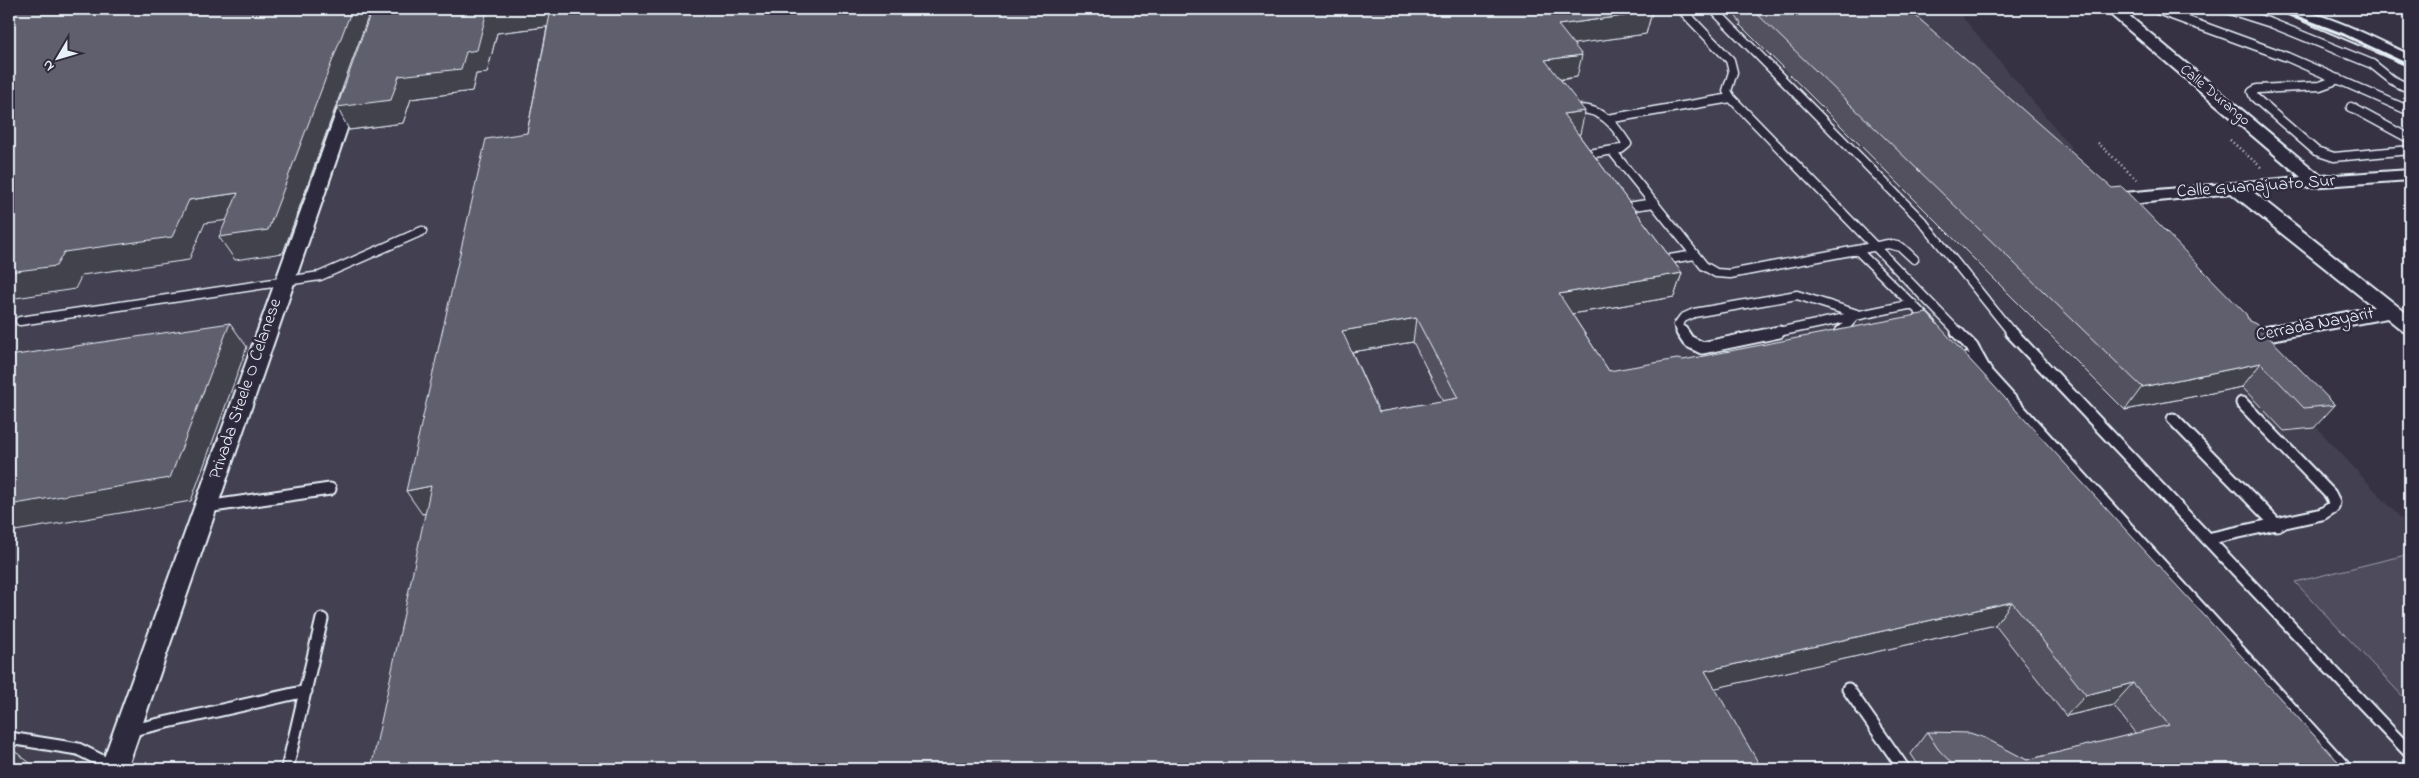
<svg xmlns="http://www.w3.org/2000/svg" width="2419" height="778" font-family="'Indie Flower',sans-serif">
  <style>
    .built { fill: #433f51 }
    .green { fill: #4d4b5c; stroke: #9a9eaa }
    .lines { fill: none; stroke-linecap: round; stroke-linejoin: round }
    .lane-far1-casing { stroke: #e8f1f8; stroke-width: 11 }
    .lane-casing { stroke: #e8f1f8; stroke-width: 15 }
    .street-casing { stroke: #e8f1f8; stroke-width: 4 }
    .path { stroke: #e8f1f8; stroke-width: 2.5; stroke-dasharray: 1 3; stroke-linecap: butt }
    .lane-far1 { stroke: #2f2a3d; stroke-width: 8 }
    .lane { stroke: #2f2a3d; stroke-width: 11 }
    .street { fill: #2f2a3d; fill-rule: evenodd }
    .rail { stroke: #e8f1f8; stroke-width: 3 }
    .wall { fill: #53515f; stroke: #e8f1f8; fill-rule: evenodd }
    .shaded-wall { fill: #43424d; stroke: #e8f1f8 }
    .building { fill: #605e6e; stroke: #e8f1f8; fill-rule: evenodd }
    .labels { text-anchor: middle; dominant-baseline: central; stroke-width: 5; stroke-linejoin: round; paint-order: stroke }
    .far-street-label { font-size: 15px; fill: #e8f1f8; stroke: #2f2a3d }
    .street-label { font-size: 18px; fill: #e8f1f8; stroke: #2f2a3d }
  </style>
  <rect width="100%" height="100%" fill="#363244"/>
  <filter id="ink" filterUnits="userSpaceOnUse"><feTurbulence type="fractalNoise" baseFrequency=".02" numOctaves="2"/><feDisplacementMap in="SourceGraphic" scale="10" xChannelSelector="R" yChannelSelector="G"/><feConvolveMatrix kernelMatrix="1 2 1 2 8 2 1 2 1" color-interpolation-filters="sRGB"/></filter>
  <g filter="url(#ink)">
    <!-- built -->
    <path class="built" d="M9,9h1947l115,138 21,38 318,343v26l-114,28 114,122v65h-2401z"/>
    <!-- green -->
    <path class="green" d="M2410,554v150l-115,-122z"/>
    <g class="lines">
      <!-- lane-far1 casing -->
      <g class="lane-far1-casing">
        <path id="lane-far1" d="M1681,9l49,51 3,12 -6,19 4,7 228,235
          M1713,9l209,212 90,112
          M2155,9l132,48 123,54
          M2227,9l44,14 101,41 20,16 18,9
          M2339,79l-19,7 -63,3 -5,3 2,5 62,54 18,6 76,-7
          M2351,107l59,32
          M1577,109c25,-1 37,15 50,35l-6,5 -33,5
          M1607,119l124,-21
          M1612,151l92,115 12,7 14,1 158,-30 13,3 13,12
          M1626,207l29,-4
          M1858,251l74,73
          M1663,260l32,-5
          M1855,316l58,-12
          M20,321l300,-45 102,-45
          M1683,333l-5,-8 5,-7 11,-5 103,-18 60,19 -2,2
          M1773,333l82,-17
          M1840,333l15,-17"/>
      </g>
      <!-- lane casing -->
      <g class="lane-casing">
        <path id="lane" d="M1682,332l6,9 14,7 77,-16
          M1957,332l15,15 15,27
          M2011,332l399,421
          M1836,338l5,-6
          M1967,359l21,16 358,394
          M2173,419l104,106
          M206,507l124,-18
          M2207,539l115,-25 11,-7 1,-5 -4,-8 -88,-91
          M1848,689l56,80
          M128,731l178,-40
          M9,738l69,11 36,18
          M287,769l35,-150"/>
      </g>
      <!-- street casing -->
      <g class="street-casing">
        <path id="street" d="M2104,9h17l200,167 89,-6v10l-158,11 158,125v17l-7,-2 -16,-13 -148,28 -7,-2 -3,-5 3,-5 7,-2 135,-25 -143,-114 -118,13 -15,-3 -3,-4 3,-4 15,-1 188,-17z
          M2280,9c37,-2 96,30 130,46v11l-127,-54z
          M352,86l6,1 2,4 -233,678h-27l244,-678 2,-4z"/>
      </g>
      <!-- path -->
      <path class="path" d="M2230,140l33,29
        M2098,143l39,37"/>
      <!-- lane-far1 -->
      <use href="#lane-far1" class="lane-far1"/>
      <!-- lane -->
      <use href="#lane" class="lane"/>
      <!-- street -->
      <use href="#street" class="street"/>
      <!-- rail -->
      <path class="rail" d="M2276,9l68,26 66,31"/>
    </g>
    <!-- wall -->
    <path class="wall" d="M372,9l1280,3 -6,22 -72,10 3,33 -16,3 19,54h-2l104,139 -8,24 -102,17 37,57 736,398h-424l-10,-15 16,-22 100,28 109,-26 -23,-29 -47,11 -71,-91 -280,63 -1289,-175 -4,1 105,-381 20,-106 -50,6 -10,40 -11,1 -4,17 -61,8 -8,24 -54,7zM1413,342l30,59 -64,11 -27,-60z
      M1730,9h178l341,312 86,84 -21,23 -30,3 -42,-44 -117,23 -385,-385 1,-2z"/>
    <!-- shaded-wall -->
    <path class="shaded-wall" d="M352,9h12l4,8 -85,236 -48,7 -16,-23z
      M505,9h49l7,16 -64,8 -10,40 -11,1 -4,17 -61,8 -8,24 -54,7 -12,-23 62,-31 67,-24 21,-41z
      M1652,12l-6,22 -93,13 5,-22z
      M1582,55l-5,22 -36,5 4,-22z
      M1585,111l-5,23 -22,3 5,-23z
      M238,193l15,24 -48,6 -16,37 -107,15 -7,14 -66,10v-27l55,-20 125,-52z
      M1682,273l-8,24 -121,20 6,-23z
      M1416,318l-3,24 -73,12 2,-23z
      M230,323l17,24 -56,154 -182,31v-27z
      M2261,363l-19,24 -117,23 17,-23z
      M431,486l16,23 -25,5 -16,-23z
      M2012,602l-17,23 -301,68 11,-22z
      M2133,683l-20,22 -47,11 20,-21z
      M9,747l25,19 -1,3h-24z"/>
    <!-- building -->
    <path class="building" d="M9,9h343l-84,221 -49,7 19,-44 -49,7 -17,37 -108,15 -8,14 -47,6z
      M372,9h133l-18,2 -10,39 -11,2 -5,17 -62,7 -8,24 -54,7z
      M551,9h1098l3,3 -94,13 24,30 -37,5 40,51 -22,3 119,159 -123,21 50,77 68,-12 6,1 244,-47 418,456h-388l-19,-20 -11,-17 43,1 15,5 42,22 142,-35 -36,-42 -47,12 -74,-93 -307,69 57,98h-1391l60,-283 -25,5 80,-352 41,-6zM1416,318l42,80 -79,14 -37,-81z
      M1752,9h156l204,179 10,-1 124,127 3,7 7,3 79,81 -31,3 -43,-45 -119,24z
      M230,323l-60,155 -161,27v-149z"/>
  </g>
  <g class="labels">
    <!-- far-street labels -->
    <g class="far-street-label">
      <text transform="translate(2215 95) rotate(40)">Calle Durango</text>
    </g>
    <!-- street labels -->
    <g class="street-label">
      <text transform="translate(2256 187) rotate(-4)">Calle Guanajuato Sur</text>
      <text transform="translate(2315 325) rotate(-11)">Cerrada Nayarit</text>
      <text transform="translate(246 389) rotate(-71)">Privada Steele O Celanese</text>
    </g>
  </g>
  <!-- margin -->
  <rect width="2419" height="778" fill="none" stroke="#2f2a3d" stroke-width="30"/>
  <rect x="15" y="15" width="2389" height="748" fill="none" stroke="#e8f1f8" stroke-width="2" filter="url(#ink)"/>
  <!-- north arrow -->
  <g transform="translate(58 58) rotate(232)" stroke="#2f2a3d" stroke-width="4" paint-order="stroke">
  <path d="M0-4L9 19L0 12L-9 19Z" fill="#e8f1f8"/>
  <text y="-8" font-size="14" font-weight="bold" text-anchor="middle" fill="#e8f1f8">N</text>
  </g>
</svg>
